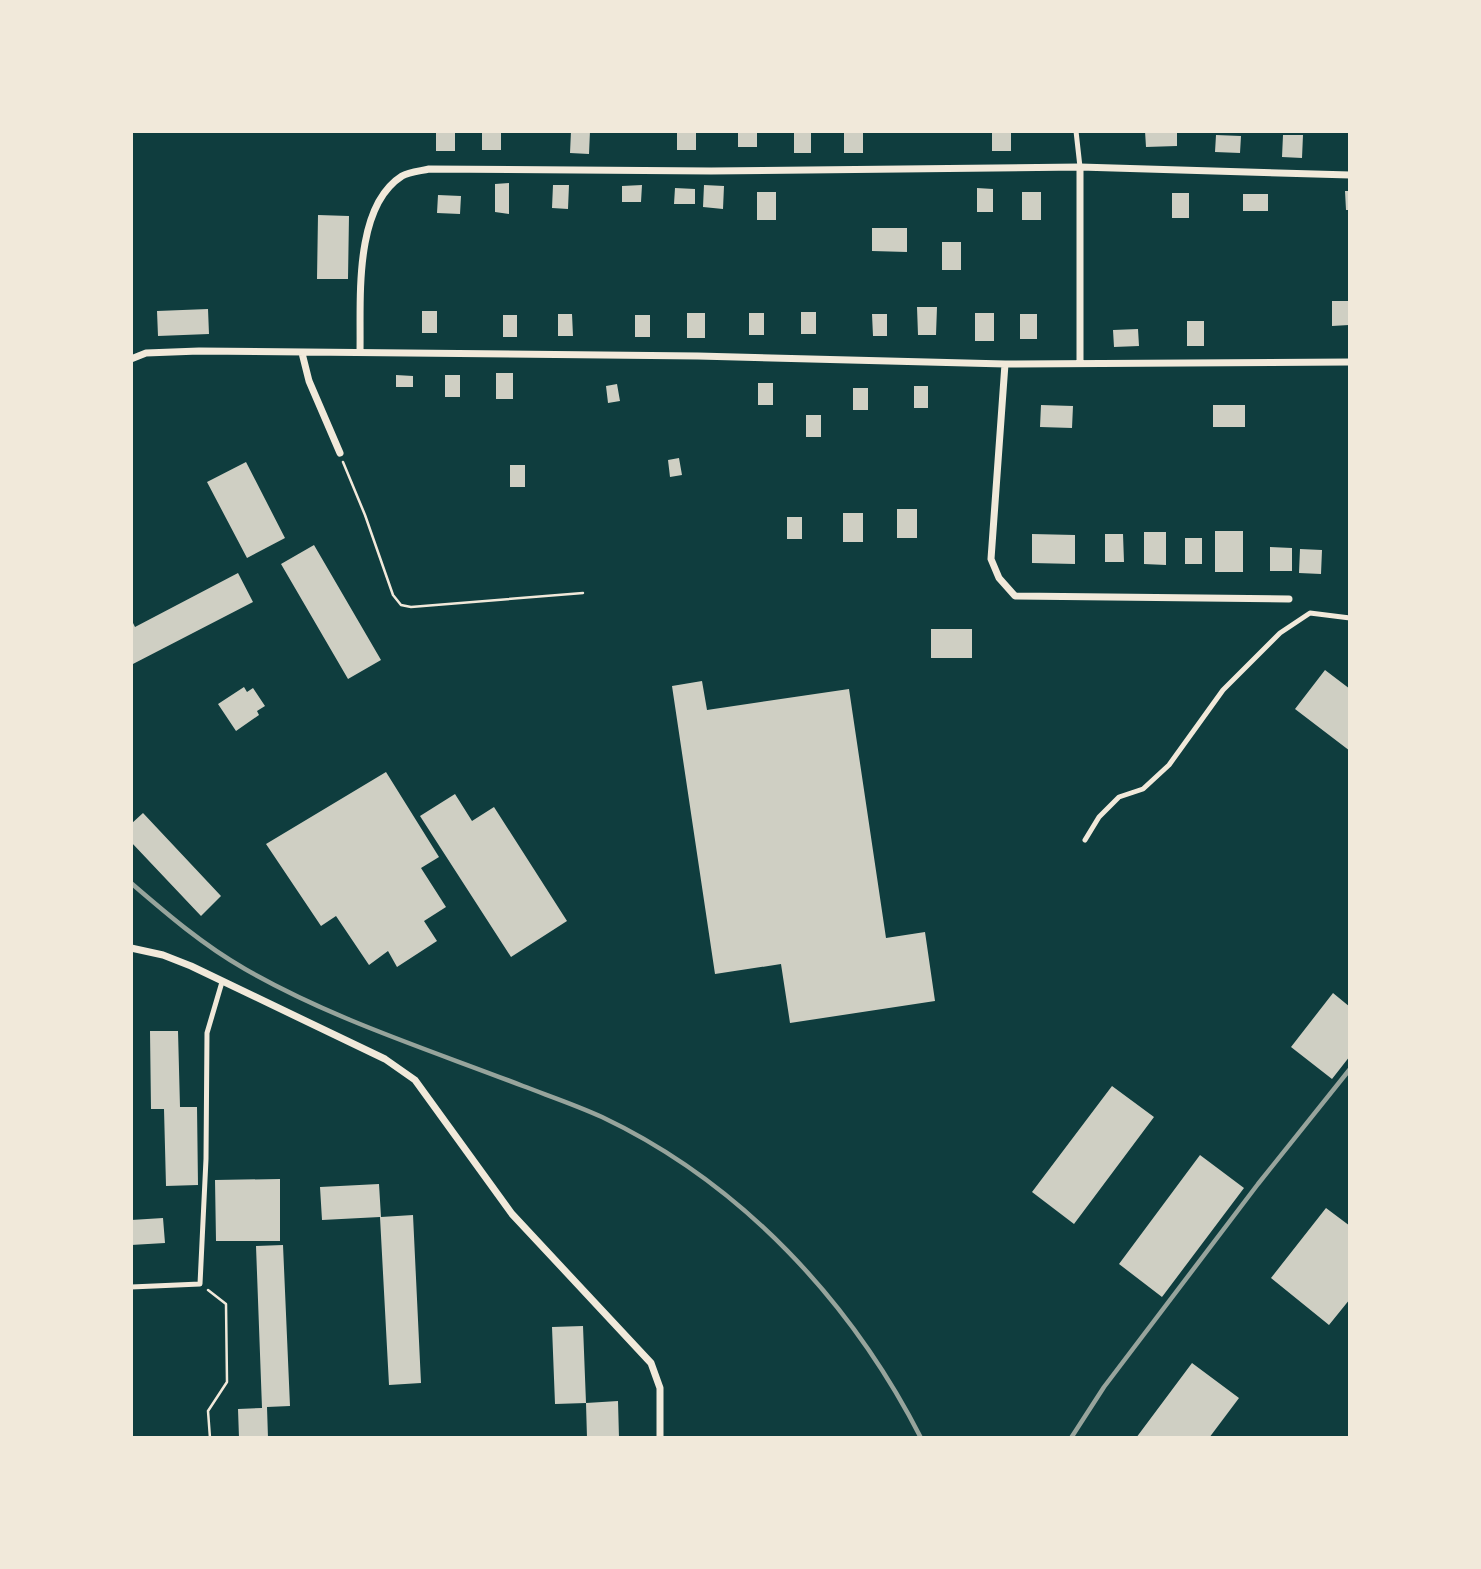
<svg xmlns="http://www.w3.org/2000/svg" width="1481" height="1569" font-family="'Noto Serif',serif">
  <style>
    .building { fill: #cfcfc3 }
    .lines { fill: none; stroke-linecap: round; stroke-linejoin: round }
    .path { stroke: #f1e9da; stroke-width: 2.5 }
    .service { stroke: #f1e9da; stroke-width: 5 }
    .minor { stroke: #f1e9da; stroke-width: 7 }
    .rail { stroke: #97a49c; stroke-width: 4.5 }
  </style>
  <rect width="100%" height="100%" fill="#0f3d3e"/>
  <!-- building -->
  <path class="building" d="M436,131h19v20h-19z
    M482,131h19v19h-19z
    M571,131h19l-1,23 -19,-1z
    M677,131h19v19h-19z
    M738,131h19v16h-19z
    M794,131h17v22h-17z
    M844,131h19v22h-19z
    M992,131h19v20h-19z
    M1145,131h32v15l-31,1z
    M1216,135l25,1 -1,17 -25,-1z
    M1283,135h20l-1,23 -20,-1z
    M509,183v31l-14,-2v-28z
    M553,185h16l-1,24 -16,-1z
    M642,185l-1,17h-19v-16z
    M704,185l20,1 -1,23 -20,-2z
    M675,188l20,1v15h-21z
    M977,188l16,1v23h-16z
    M1345,191h5v19h-4z
    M757,192h19v28h-19z
    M1022,192h19v28h-19z
    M1172,193h17v25h-17z
    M1243,194h25v17h-25z
    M438,195l23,1 -1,18 -23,-1z
    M318,215l31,1 -1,63h-31z
    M872,228h35v24l-35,-1z
    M942,242h19v28h-19z
    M1332,301h17v24l-17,1z
    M917,307h20l-1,28h-18z
    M208,309l1,25 -51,2 -1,-25z
    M422,311h15v22h-15z
    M801,312h15v22h-15z
    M687,313h18v25h-18z
    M749,313h15v22h-15z
    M975,313h19v28h-19z
    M558,314h14l1,22h-15z
    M872,314h15v22h-14z
    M1020,314h17v25h-17z
    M503,315h14v22h-14z
    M635,315h15v22h-15z
    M1187,321h17v25h-17z
    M1138,329l1,17 -25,1 -1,-17z
    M496,373h17v26h-17z
    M396,375l17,1v11h-17z
    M445,375h15v22h-15z
    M758,383h15v22h-15z
    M617,384l3,17 -12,2 -2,-17z
    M914,386h14v22h-14z
    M853,388h15v22h-15z
    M1041,405l32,1 -1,22 -32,-1z
    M1213,405h32v22h-32z
    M806,415h15v22h-15z
    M679,458l3,17 -12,2 -2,-17z
    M246,462l39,76 -38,20 -40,-76z
    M510,465h15v22h-15z
    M897,509h20v29h-20z
    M843,513h20v29h-20z
    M787,517h15v22h-15z
    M1215,531h28v41h-28z
    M1144,532h22v33l-22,-1z
    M1032,534l43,1v29l-43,-1z
    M1105,534h18l1,28h-19z
    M1185,538h17v26h-17z
    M314,545l67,115 -33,19 -67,-115z
    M1270,547l22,1v23h-22z
    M1300,549l22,1 -1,24 -22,-1z
    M238,573l15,29 -122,63v-46l4,8z
    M931,629h41v29h-41z
    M1325,670l25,19v62l-55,-42z
    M702,681l5,29 142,-21 37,249 39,-6 10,69 -145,22 -9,-59 -66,10 -43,-288z
    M244,687l3,5 6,-4 12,18 -8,5 2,4 -23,16 -18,-27z
    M386,772l53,85 -18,11 25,39 -22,14 13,20 -40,26 -9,-16 -19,14 -33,-49 -15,10 -55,-82z
    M455,794l17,27 22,-14 73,114 -56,36 -91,-141z
    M143,813l78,83 -20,20 -70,-74v-18z
    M1333,993l17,14v49l-18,23 -41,-32z
    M150,1031h28l2,76h17l1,78 -32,1 -2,-77h-13z
    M1112,1086l42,31 -80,107 -42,-32z
    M1200,1155l44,33 -82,109 -43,-33z
    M280,1179v62h-64l-1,-61z
    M379,1184l2,33 32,-2 8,168 -32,2 -9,-168 -58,3 -2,-33z
    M1326,1208l24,18v73l-21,26 -58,-47z
    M163,1218l2,25 -34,2v-25z
    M283,1245l7,161 -23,1 1,31h-29l-1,-29 24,-1 -6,-162z
    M583,1326l3,77 32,-2 1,37h-32l-1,-35 -31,1 -3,-77z
    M1192,1363l47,35 -30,40h-73z"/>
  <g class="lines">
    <!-- path -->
    <path class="path" d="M343,462l22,53 28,80 8,10 10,2 172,-14
      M208,1290l18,14 1,78 -19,29 2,27"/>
    <!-- service -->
    <path class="service" d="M1076,131l4,36
      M1085,840l14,-23 20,-20 24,-8 26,-24 54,-75 57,-57 30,-20 40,5
      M131,1287l69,-3 6,-125 1,-126 15,-51"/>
    <!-- minor -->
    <path class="minor" d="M1080,167v196
      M360,352c1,-51 -7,-145 42,-176 7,-4 19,-5 27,-7l282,2 369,-4 270,8
      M302,353l7,28 31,72
      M131,359l15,-6 53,-2 499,5 307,8 345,-2
      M1005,364l-14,195 8,19 16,18 274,3
      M131,948l32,7 28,11 194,93 30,21 97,134 139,149 9,25v50"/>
    <!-- rail -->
    <path class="rail" d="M131,883c36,31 72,62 114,86 87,50 185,81 278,117 26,10 53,19 79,31 139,66 249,184 319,321
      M1071,1438l33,-51 154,-203 92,-115"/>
  </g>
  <!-- border -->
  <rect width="1481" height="1569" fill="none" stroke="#f1e9da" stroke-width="266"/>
</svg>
